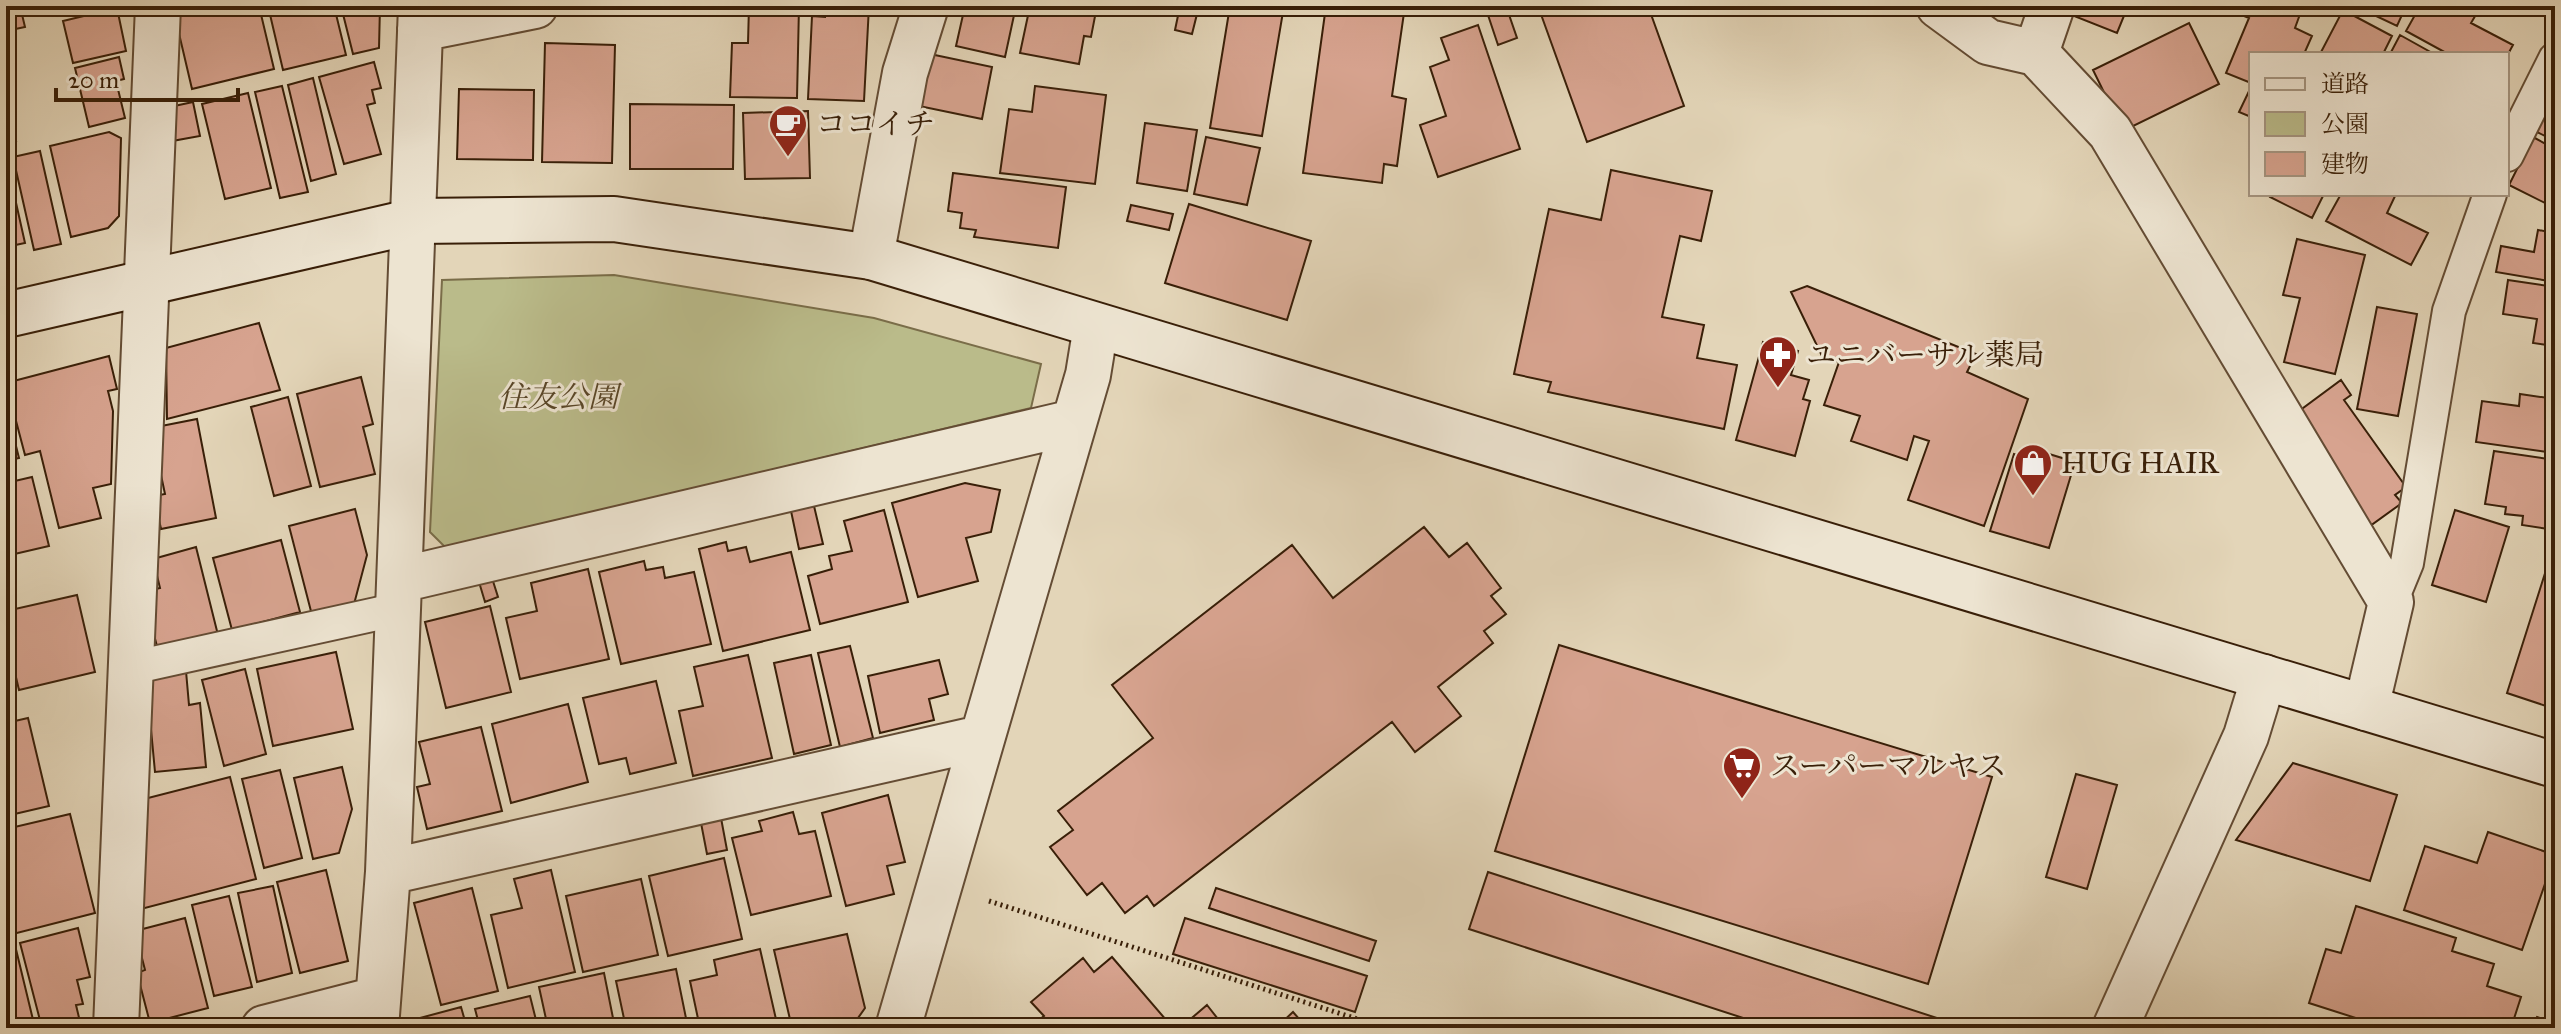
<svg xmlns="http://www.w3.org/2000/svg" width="2561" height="1034" font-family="'IM FELL Great Primer','Noto Serif JP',serif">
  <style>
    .green { fill: #babb8a; stroke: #7a6d49; stroke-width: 2 }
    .building { fill: #d7a38f; stroke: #391f08; stroke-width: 2 }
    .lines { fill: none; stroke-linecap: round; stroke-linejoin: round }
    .lane-casing { stroke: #644c34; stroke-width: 36 }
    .street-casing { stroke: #644c34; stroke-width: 48 }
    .secondary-casing { stroke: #391f08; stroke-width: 48 }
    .path { stroke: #391f08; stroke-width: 5; stroke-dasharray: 2 4; stroke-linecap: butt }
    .lane { stroke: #ede4d1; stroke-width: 32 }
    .street { stroke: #ede4d1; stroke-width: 44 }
    .secondary { stroke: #ede4d1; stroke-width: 44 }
    .labels { text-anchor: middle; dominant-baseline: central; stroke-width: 6; stroke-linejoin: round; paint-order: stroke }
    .poi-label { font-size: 30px; fill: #391f08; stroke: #ede4d1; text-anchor: start }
    .park-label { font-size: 30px; font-style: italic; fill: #594628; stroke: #ede4d1 }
  </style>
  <rect width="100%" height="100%" fill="#e3d5b8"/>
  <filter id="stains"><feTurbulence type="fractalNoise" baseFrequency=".0025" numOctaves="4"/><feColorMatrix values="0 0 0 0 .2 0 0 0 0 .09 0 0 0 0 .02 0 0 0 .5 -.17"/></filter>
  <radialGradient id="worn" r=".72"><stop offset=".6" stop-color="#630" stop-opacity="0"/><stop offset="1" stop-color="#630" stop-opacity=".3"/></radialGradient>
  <!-- green -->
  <path class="green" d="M614,275l260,43 167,46 -10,44 -585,140 -16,-16 12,-252z"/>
  <!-- building -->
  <path class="building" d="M6,6h14l5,21 -19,4z
    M180,6h79l15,63 -82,20 -19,-81z
    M268,6h66l12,49 -63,15z
    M341,6h39l-1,42 -26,6z
    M749,6h50l-2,92 -67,-1 2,-54h16z
    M825,6h44l-5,95 -56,-2 4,-83 13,1z
    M965,6h51l-11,51 -49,-11z
    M1030,6h67l-6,31 -7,-1 -5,28 -59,-11z
    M1180,6h19l-7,28 -17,-4z
    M1230,6h54l-22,130 -52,-8z
    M1326,6h79l-13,90 14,3 -9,67 -13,-2 -2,19 -79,-10z
    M1485,6h21l11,32 -19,7z
    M1538,6h110l36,100 -97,36z
    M2072,6h56l-11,27 -48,-19z
    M2220,6h83l-8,22 17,8 -8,18h-53v29l-25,-10 23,-55z
    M2355,6h51l-9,20z
    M2420,6h61l-10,17 42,22 -6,11 -59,-2 -42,-23z
    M117,8l9,43 -53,12 -10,-42z
    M2343,10l49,26 -9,18h-63z
    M2189,23l30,61 -96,47 -30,-61z
    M1478,25l42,124 -82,28 -18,-52 26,-9 -16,-49 19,-7 -8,-22z
    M2400,35l34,19h-44z
    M545,43l70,2 -3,118 -70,-1z
    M930,54l62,13 -10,52 -63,-13z
    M119,57l5,22 -8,2 9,37 -36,9 -14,-59z
    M374,62l7,26 -9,2 3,13 -8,2 14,49 -37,10 -25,-87z
    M313,78l23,96 -25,7 -23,-96z
    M282,86l26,106 -28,6 -25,-106z
    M1035,86l71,9 -11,89 -95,-11 9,-64 23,3z
    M2251,87v30l-12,-5z
    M459,89l75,1 -1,70 -76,-1z
    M2555,91v50l-20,-10z
    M248,93l23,95 -46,11 -23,-95z
    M193,102l7,34 -28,5 -7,-33z
    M630,104l104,1 -1,64h-103z
    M808,111l2,67 -65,1 -2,-66z
    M1145,123l52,7 -10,61 -50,-8z
    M12,128l4,13 -10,2v-14z
    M109,132l12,6 -2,78 -11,12 -37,9 -21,-91z
    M1206,137l54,11 -13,57 -53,-11z
    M2533,137l22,12v59l-46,-23z
    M40,151l21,93 -27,6 -21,-93z
    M6,158l19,85 -19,4z
    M1611,170l101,21 -11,50 -21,-5 -18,81 42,8 -7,33 40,7 -13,64 -176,-37 3,-10 -37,-8 35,-165 52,11z
    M953,173l113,14 -8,61 -84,-11 2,-7 -16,-2 2,-15 -14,-2z
    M2271,194h53l-12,24 -42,-21z
    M2341,194h55l-9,19 41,20 -17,32 -85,-44z
    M1189,204l122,37 -24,79 -122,-37z
    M1131,205l42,9 -4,16 -42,-9z
    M2538,230l17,3v49l-59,-10 5,-26 33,6z
    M2297,239l68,16 -30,119 -51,-12 16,-64 -17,-3z
    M2508,280l47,7v59l-22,-3 4,-24 -34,-5z
    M1807,286l169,68 -9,18 61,27 -44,127 -76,-26 21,-59 -15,-5 -7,24 -56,-19 9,-25 -36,-11 15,-43 -17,-6 -31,-64z
    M2377,307l40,7 -19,102 -41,-7z
    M259,323l21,67 -113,29 -1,-71z
    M1763,342l35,9 -7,24 18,5 -6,19 7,2 -15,55 -59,-16z
    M109,356l8,33 -9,2 5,20 -2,73 -18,4 8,30 -42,10 -19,-77 -15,4 -19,-72z
    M361,377l12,47 -10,3 12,47 -55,13 -23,-93z
    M2341,380l10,15 -7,5 62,87 -11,8 7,8 -32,23 -79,-109z
    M2520,394l35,5v54l-79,-11 6,-41 37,5z
    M288,397l23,89 -37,10 -23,-89z
    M6,406l13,52 -13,3z
    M197,419l19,99 -55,11 -7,-33 11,-2 -14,-66z
    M2033,449l42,13 -26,86 -59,-17 24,-77 16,5z
    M2494,451l61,9v70l-33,-5 1,-9 -18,-2 1,-7 -21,-3z
    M32,477l17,69 -43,10v-73z
    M965,483l35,7 -9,42 -25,6 12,43 -60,16 -26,-94z
    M814,506l9,38 -24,5 -8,-38z
    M355,509l12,46 -14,53 -40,11 -24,-93z
    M884,510l24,92 -88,22 -12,-48 24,-7 -3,-13 23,-5 -8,-30z
    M2455,510l54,17 -23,75 -54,-17z
    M1424,527l25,30 18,-14 34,45 -10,8 15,18 -22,17 9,12 -55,44 23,29 -46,36 -23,-30 -238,184 -7,-10 -22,17 -23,-30 -15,12 -37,-48 23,-17 -15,-19 95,-73 -41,-53 180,-140 41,53z
    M281,540l19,72 -68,18 -19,-72z
    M726,542l2,9 18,-4 4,15 41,-10 19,78 -87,21 -24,-102z
    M196,547l24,96 -60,15 -17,-66 17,-4 -7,-29z
    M644,561l2,9 17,-3 2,11 29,-6 17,72 -90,20 -22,-92z
    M2547,567l8,3v139l-48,-16z
    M588,569l21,90 -89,20 -14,-61 31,-7 -6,-28z
    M492,578l6,19 -13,5 -6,-20z
    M77,595l18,77 -76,18 -13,-55v-24z
    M490,606l21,86 -65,16 -21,-86z
    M1559,645l433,132 -64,207 -433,-133z
    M850,646l23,92 -33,9 -22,-94z
    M336,652l17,77 -80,17 -16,-77z
    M748,655l24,103 -79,18 -14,-65 24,-5 -9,-39z
    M811,655l20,90 -37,9 -20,-91z
    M939,660l9,34 -19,5 5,21 -54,13 -12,-57z
    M245,669l21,85 -42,12 -22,-86z
    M186,671l3,34 11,-2 6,64 -51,5 -9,-96z
    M656,681l20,82 -46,11 -4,-16 -27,6 -16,-66z
    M568,704l20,78 -77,21 -19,-79z
    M28,718l21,88 -43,10v-93z
    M481,727l21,84 -75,18 -10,-42 13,-3 -11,-42z
    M2293,763l104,32 -27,86 -134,-41z
    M342,767l10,42 -13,44 -26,6 -19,-81z
    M280,770l22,88 -38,10 -22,-89z
    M2076,774l41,11 -30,104 -41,-12z
    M230,777l26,102 -115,30 3,-110z
    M888,795l17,67 -18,4 7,28 -48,12 -24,-93z
    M793,812l6,22 16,-3 16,65 -80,19 -19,-77 30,-7 -3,-10z
    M70,814l25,99 -86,22 -3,-106z
    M721,818l6,32 -20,4 -6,-31z
    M2488,832l67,23 -33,95 -118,-40 21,-64 52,17z
    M724,858l18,81 -74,17 -19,-80z
    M326,870l22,91 -48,12 -23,-91z
    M551,870l24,102 -67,16 -17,-73 31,-7 -8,-29z
    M1488,872l452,147 -3,9h-163l-305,-99z
    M641,879l17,76 -75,17 -17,-76z
    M273,886l19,87 -35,9 -19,-89z
    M472,888l26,103 -57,14 -27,-102z
    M1216,888l160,53 -7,20 -160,-53z
    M229,896l23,91 -38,9 -22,-91z
    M2555,904v62l-9,-5z
    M2356,906l100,32 -4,13 42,13 -7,22 34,11 -10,31h-124l-78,-25 17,-54 15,4z
    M185,918l23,90 -58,15 -13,-50 8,-3 -10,-39z
    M1185,918l182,58 -12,36 -182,-58z
    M78,928l12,49 -13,3 6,24 -7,1 5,21 -39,2 -22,-85z
    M847,934l18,74 -14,20h-59l-18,-78z
    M14,941l21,87h-29v-85z
    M760,949l18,79h-78l-10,-47 27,-6 -3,-15z
    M1112,957l61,71h-144l15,-12 -13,-14 52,-44 11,14z
    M676,969l12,59h-62l-10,-47z
    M604,973l11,55h-67l-9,-41z
    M530,996l8,32h-58l-5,-19z
    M1207,1005l18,23h-45z
    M461,1007l6,21h-61l-1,-6z
    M1293,1012l14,16h-25l-3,-3z
    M2537,1017l18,7v4h-22z
    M1536,1020l25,8h-28z"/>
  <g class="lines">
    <!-- lane casing -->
    <g class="lane-casing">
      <path id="lane" d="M2507,155l48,-96
        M2391,602l16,-39 42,-252 41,-117
        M131,668l268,-59"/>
    </g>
    <!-- street casing -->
    <g class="street-casing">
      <path id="street" d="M1939,6l49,36 48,11 74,79 281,470 -25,106
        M420,29l115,-23
        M2036,53l16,-47
        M871,257l34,-184 21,-67
        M400,580l674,-158
        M388,872l593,-134
        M116,1028l42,-1022
        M264,1028l113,-29
        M376,1028l12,-156 33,-866
        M898,1028l190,-653 8,-49
        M2115,1028l131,-292 18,-59"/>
    </g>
    <!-- secondary casing -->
    <g class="secondary-casing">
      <path id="secondary" d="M6,315l409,-94 199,-2 257,38 1684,508"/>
    </g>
    <!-- path -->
    <path class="path" d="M989,901l387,124"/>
    <!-- lane -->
    <use href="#lane" class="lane"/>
    <!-- street -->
    <use href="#street" class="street"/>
    <!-- secondary -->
    <use href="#secondary" class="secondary"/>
  </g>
  <!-- icons -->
  <defs>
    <g id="cafe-pin" transform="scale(2)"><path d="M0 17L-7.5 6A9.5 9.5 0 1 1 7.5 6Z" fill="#8f2418" stroke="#ede4d1"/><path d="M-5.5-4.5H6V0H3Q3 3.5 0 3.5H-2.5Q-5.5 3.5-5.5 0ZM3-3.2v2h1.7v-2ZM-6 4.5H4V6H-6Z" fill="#fff"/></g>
    <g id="pharmacy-pin" transform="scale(2)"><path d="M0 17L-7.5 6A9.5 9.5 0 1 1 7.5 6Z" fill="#8f2418" stroke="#ede4d1"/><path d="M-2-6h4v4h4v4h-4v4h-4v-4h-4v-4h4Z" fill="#fff"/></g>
    <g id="shop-pin" transform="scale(2)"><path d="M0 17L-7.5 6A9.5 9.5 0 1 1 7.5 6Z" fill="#8f2418" stroke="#ede4d1"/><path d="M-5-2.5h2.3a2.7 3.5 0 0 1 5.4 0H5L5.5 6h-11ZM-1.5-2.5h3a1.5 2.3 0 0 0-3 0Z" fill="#fff"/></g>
    <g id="supermarket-pin" transform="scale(2)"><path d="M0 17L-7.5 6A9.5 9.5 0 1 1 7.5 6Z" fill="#8f2418" stroke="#ede4d1"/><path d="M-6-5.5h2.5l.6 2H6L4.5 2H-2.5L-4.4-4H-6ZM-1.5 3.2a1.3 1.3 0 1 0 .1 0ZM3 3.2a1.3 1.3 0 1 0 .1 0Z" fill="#fff"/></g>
  </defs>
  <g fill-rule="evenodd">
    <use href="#cafe-pin" x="788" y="124"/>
    <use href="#pharmacy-pin" x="1778" y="355"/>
    <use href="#shop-pin" x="2033" y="463"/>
    <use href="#supermarket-pin" x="1742" y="766"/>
  </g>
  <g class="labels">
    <!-- poi labels -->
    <g class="poi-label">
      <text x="816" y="124">ココイチ</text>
      <text x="1806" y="355">ユニバーサル薬局</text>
      <text x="2061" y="463">HUG HAIR</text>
      <text x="1770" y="766">スーパーマルヤス</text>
    </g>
    <!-- park labels -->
    <g class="park-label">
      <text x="558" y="397">住友公園</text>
    </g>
  </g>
  <!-- margin -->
  <rect width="2561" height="1034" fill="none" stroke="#e3d5b8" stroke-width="32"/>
  <rect x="8" y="8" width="2545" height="1018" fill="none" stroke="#391f08" stroke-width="4"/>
  <rect x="16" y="16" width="2529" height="1002" fill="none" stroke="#391f08" stroke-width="2"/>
  <!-- legend -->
  <rect x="2249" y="52" width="260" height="144" fill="#ede4d1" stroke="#a59581" stroke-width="2"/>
  <rect x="2265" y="78" width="40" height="12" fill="#ede4d1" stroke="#a59581" stroke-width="2"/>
  <text x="2321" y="92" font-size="24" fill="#391f08">道路</text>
  <rect x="2265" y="112" width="40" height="24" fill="#babb8a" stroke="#a59581" stroke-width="2"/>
  <text x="2321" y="132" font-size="24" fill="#391f08">公園</text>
  <rect x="2265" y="152" width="40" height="24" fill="#d7a38f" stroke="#a59581" stroke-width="2"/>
  <text x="2321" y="172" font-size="24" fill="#391f08">建物</text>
  <!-- scale -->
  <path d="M56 88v12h182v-12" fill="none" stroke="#391f08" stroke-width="4"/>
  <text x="68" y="88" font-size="24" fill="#391f08" stroke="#ede4d1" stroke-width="6" paint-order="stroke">20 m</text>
  <rect width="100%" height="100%" filter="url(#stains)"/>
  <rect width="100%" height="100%" fill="url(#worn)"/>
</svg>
